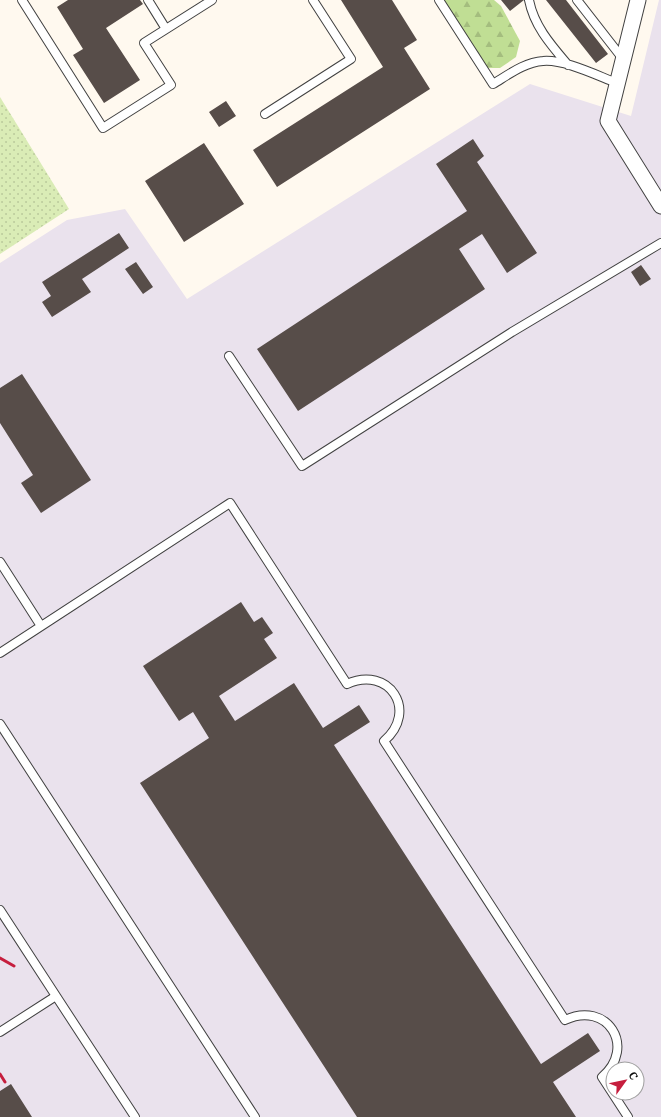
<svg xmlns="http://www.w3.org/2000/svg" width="661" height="1117" font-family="'IBM Plex Serif',serif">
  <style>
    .industrial { fill: #eae2ed; fill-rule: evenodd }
    .grass { fill: url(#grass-dots) }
    .forest { fill: url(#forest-firs) }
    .building { fill: #574d49 }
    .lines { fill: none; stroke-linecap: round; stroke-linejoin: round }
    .lane-casing { stroke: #414141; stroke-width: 10 }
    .street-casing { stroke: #414141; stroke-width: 17 }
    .lane { stroke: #fff; stroke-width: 8 }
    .street { stroke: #fff; stroke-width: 15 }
    .rail { stroke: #c61e3e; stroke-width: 3 }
  </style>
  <defs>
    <pattern id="grass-dots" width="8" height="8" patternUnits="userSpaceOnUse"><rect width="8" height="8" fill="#daecb6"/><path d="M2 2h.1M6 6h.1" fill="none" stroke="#bac99b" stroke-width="1.8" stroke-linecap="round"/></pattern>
    <pattern id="forest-firs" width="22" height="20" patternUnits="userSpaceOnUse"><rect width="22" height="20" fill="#c0de94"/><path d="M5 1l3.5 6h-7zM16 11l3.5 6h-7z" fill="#a4bd7e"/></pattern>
  </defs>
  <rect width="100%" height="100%" fill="#fff9ef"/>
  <!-- industrial -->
  <path class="industrial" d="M659,0h2v1117h-661v-854l67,-43 58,-11 62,90 343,-215 101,32zM613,1069h24v24h-24z"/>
  <!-- grass -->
  <path class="grass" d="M0,97l69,112 -69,45z"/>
  <!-- forest -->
  <path class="forest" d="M442,0h52l7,6 19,35 -4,16 -16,11h-15z"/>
  <!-- building -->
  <path class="building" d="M68,0h72l3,4 -37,24 34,52 -36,23 -31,-48 10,-6 -26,-42z
    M341,0h51l25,40 -13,8 26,41 -153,98 -24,-37 130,-83z
    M501,0h23l-14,11z
    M546,0h20l42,54 -12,9z
    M226,101l10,15 -17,11 -10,-15z
    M473,139l11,17 -7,6 60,91 -30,20 -25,-39 -23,15 26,40 -187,122 -41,-62 210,-138 -31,-47z
    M204,143l40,61 -60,38 -39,-61z
    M119,233l10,15 -47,31 9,13 -39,25 -10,-15 9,-6 -9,-14z
    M136,262l17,25 -10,7 -18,-25z
    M641,265l10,14 -11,7 -9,-14z
    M22,374l69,106 -50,33 -20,-30 12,-8 -33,-52v-35z
    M241,602l13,20 8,-5 11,16 -9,6 13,19 -58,38 16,25 59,-38 29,45 36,-23 11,17 -36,23 207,319 47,-31 12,18 -47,31 23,35h-219l-217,-334 69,-45 -16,-26 -14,9 -36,-55z
    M11,1084l21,33h-32v-26z"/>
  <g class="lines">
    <!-- lane casing -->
    <g class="lane-casing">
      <path id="lane" d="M22,0l81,128 68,-43 -27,-42 68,-43
        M148,0l18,29
        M439,0l54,84c15,-9 32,-22 50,-23 21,-2 55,15 74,22
        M529,0c5,26 22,45 39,65
        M577,0l46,59
        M265,114l86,-55 -38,-59
        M229,356l73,110 210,-134 149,-89
        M0,562l41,64
        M0,653l230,-150 117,181c42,-19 72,27 37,57l181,279c42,-20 72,27 37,57l26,40
        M0,724l255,393
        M0,910l56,86 -56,36
        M56,996l79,121"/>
    </g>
    <!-- street casing -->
    <g class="street-casing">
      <path id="street" d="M638,0l-30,121 53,85"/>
    </g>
    <!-- lane -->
    <use href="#lane" class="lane"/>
    <!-- street -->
    <use href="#street" class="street"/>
    <!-- rail -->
    <path class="rail" d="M0,958l14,8
      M0,1074l5,8"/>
  </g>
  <!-- north arrow -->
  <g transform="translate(625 1081) rotate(57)"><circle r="19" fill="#ffffff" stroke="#9f9f9f"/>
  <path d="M0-3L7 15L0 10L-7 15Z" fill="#c61e3e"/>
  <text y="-6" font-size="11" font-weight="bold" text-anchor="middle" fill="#0e0e0e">С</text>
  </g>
</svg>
